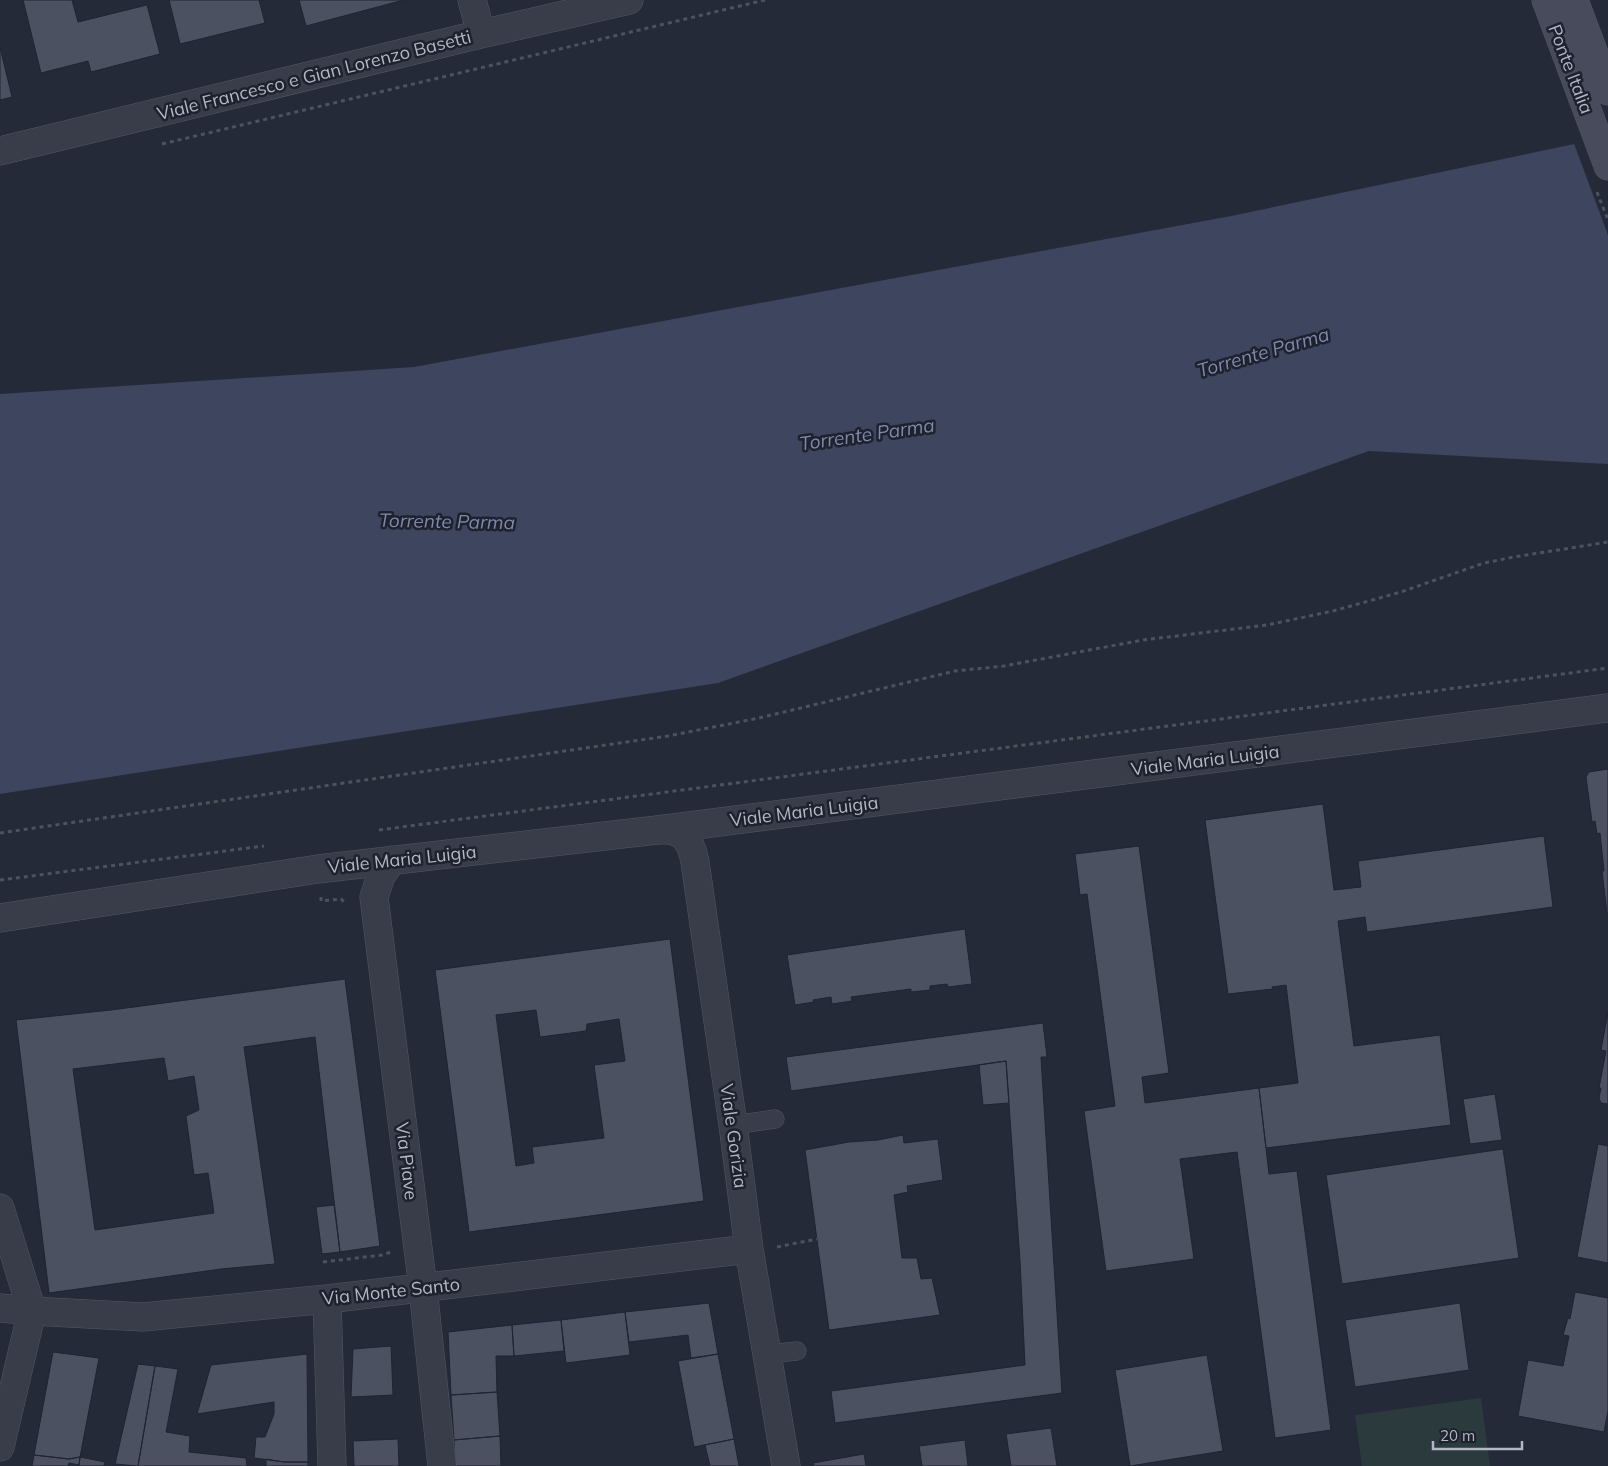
<svg xmlns="http://www.w3.org/2000/svg" width="1608" height="1466" font-family="Mulish,sans-serif">
  <style>
    .green { fill: #2b3a3d }
    .water { fill: #3d455f }
    .pier { fill: #252a38 }
    .building { fill: #4c5162; stroke: #202330; fill-rule: evenodd }
    .lines { fill: none; stroke-linecap: round; stroke-linejoin: round }
    .service-casing { stroke: #545764; stroke-width: 19 }
    .minor-casing { stroke: #545764; stroke-width: 29 }
    .secondary-casing { stroke: #545764; stroke-width: 29 }
    .path { stroke: #49555b; stroke-width: 3; stroke-dasharray: 4 4; stroke-linecap: butt }
    .service { stroke: #393c49; stroke-width: 18 }
    .minor { stroke: #393c49; stroke-width: 28 }
    .secondary { stroke: #474b5b; stroke-width: 28 }
    .labels { text-anchor: middle; dominant-baseline: central; stroke-width: 5; stroke-linejoin: round; paint-order: stroke }
    .street-label { font-size: 18px; fill: #b4b7c5; stroke: #1e212e }
    .water-label { font-size: 19px; font-style: italic; fill: #7f89a9; stroke: #1e212e }
  </style>
  <rect width="100%" height="100%" fill="#252a38"/>
  <!-- green -->
  <path class="green" d="M1481,1398l9,68h-128l-7,-51z"/>
  <!-- water -->
  <path class="water" d="M1608,137v327l-239,-13 -651,232 -718,111v-400l414,-27 817,-151z"/>
  <!-- pier -->
  <path class="pier" d="M1608,134v101l-35,-94z"/>
  <!-- building -->
  <path class="building" d="M23,0h49l6,22 69,-17 13,49 -69,18 -3,-11 -47,12z
    M169,0h90l6,23 -85,21z
    M299,0h105l-98,26z
    M0,47l12,50 -12,3z
    M1608,769v145h-1l-5,-43h2l-4,-38 -3,1 -2,-13 -3,1 -6,-45 3,-5z
    M1323,804l11,86 27,-3 -3,-26 186,-25 9,71 -186,25 -2,-15 -27,4 16,125 86,-11 11,90 -185,23 -7,-60 39,-5 -12,-98 -14,2 1,2 -45,5 -23,-174z
    M1139,846l30,227 -27,4 3,26 114,-15 10,86 28,-3 34,259 -56,8 -38,-286 -57,7 14,100 -88,12 -22,-160 31,-5 -28,-212 -7,1 -5,-41z
    M965,929l7,55 -24,3 -1,-3 -17,2v4l-19,2v-3l-60,8 1,4 -20,3 -1,-7 -18,3 1,2 -19,3 -8,-50z
    M670,939l34,262 -235,31 -34,-262zM536,1010l4,27 46,-6 1,-7 32,-5 6,42 -31,4 10,73 -72,9 2,16 -18,3 -20,-151z
    M345,979l35,267 -40,6 -25,-215 -71,10 31,217 -54,5 -172,24 -33,-273 95,-10zM164,1058l4,23 26,-5 5,34 -13,6 8,59 14,-2 6,40 -119,17 -22,-161z
    M1608,1012v92l-7,-1 -2,-5 2,-10h-2l7,-37 -5,-1z
    M1043,1023l4,34h-6l21,336 -227,30 -4,-32 194,-26 -5,-104 -14,-200 -215,30 -5,-34z
    M1006,1061l3,42 -26,2 -4,-40z
    M1495,1094l7,46 -32,4 -7,-45z
    M903,1135l1,8 34,-4 5,41 -36,6 1,6 -14,3 8,63h15l4,21 11,-1 8,37 -111,15 -24,-180 44,-8 29,-2z
    M1598,1144l10,2v117l-31,-6z
    M1503,1149l16,109 -177,26 -16,-109z
    M334,1205l6,47 -18,2 -6,-47z
    M1575,1292l33,6v113l-4,21 -86,-16 10,-56 35,6 6,-30 -6,-1 5,-17 2,1z
    M709,1303l9,51 -27,4 -3,-23 -59,7 -4,-30z
    M1460,1303l9,67 -114,17 -10,-67z
    M625,1312l5,43 -64,8 -5,-43z
    M561,1320l3,31 -50,5 -2,-31z
    M512,1325l2,31h-18l1,36 -46,3 -3,-63z
    M391,1346l2,49 -42,2 2,-48z
    M53,1352l46,6 -19,99 -11,2 -35,-4z
    M307,1354l1,108h-24l-30,-4 2,-21h9l9,-23v-12l-77,12 14,-49z
    M718,1354l16,85 -40,8 -16,-86z
    M1207,1355l16,96 -93,15 -15,-96z
    M138,1364l17,2 -17,100 -23,-2z
    M155,1366l23,3 -12,63 24,4 -1,16 57,6 1,8h-109z
    M497,1392l3,44 -46,4 -3,-45z
    M1051,1428l6,38h-46l-5,-32z
    M500,1436l1,30h-46l-1,-26z
    M398,1439l1,27h-45l-1,-25z
    M734,1439l5,27h-29l-5,-21z
    M965,1440l3,26h-46l-3,-20z
    M864,1454l2,12h-52l-1,-3z
    M34,1455l35,4 11,-2 -1,8 -10,-2 -1,3h-36z
    M80,1457l25,5 -1,4h-25z
    M266,1459l18,3h24v4h-42z"/>
  <g class="lines">
    <!-- service casing -->
    <g class="service-casing">
      <path id="service" d="M733,1125l42,-6
        M767,1354l30,-3"/>
    </g>
    <!-- minor casing -->
    <g class="minor-casing">
      <path id="minor" d="M472,0l9,34
        M0,151l481,-117 148,-34
        M659,830c23,-2 32,10 36,32l38,263 16,124 37,217
        M392,860l-11,16 -7,21 49,391 19,178
        M0,918l318,-49 339,-39 951,-122
        M0,1208l32,103 -32,-3
        M327,1299l5,167
        M0,1447l32,-136 111,6 184,-18 422,-50"/>
    </g>
    <!-- secondary casing -->
    <g class="secondary-casing">
      <path id="secondary" d="M1546,0l62,166
        M1574,0l34,91"/>
    </g>
    <!-- path -->
    <path class="path" d="M162,144l603,-144
      M1597,192l11,28
      M379,830l1229,-162
      M0,833l668,-97 91,-18 196,-47 49,-5 139,-26 124,-15 66,-14 68,-19 83,-29 30,-6 94,-15
      M0,880l264,-34
      M321,897v4l20,-2 3,3
      M777,1247l40,-8
      M323,1262l59,-7 9,-3"/>
    <!-- service -->
    <use href="#service" class="service"/>
    <!-- minor -->
    <use href="#minor" class="minor"/>
    <!-- secondary -->
    <use href="#secondary" class="secondary"/>
  </g>
  <g class="labels">
    <!-- street labels -->
    <g class="street-label">
      <text transform="translate(1571 69) rotate(69)">Ponte Italia</text>
      <text transform="translate(314 75) rotate(-14)">Viale Francesco e Gian Lorenzo Basetti</text>
      <text transform="translate(1205 760) rotate(-7)">Viale Maria Luigia</text>
      <text transform="translate(804 811) rotate(-7)">Viale Maria Luigia</text>
      <text transform="translate(402 859) rotate(-6)">Viale Maria Luigia</text>
      <text transform="translate(734 1136) rotate(82)">Viale Gorizia</text>
      <text transform="translate(407 1161) rotate(83)">Via Piave</text>
      <text transform="translate(391 1291) rotate(-6)">Via Monte Santo</text>
    </g>
    <!-- water labels -->
    <g class="water-label">
      <text transform="translate(1263 352) rotate(-16)">Torrente Parma</text>
      <text transform="translate(867 434) rotate(-8)">Torrente Parma</text>
      <text transform="translate(447 521) rotate(1)">Torrente Parma</text>
    </g>
  </g>
  <!-- scale -->
  <path d="M1433 1441v8h89v-8" fill="none" stroke="#b4b7c5" stroke-width="2.5"/>
  <text x="1440" y="1441" font-size="15" fill="#b4b7c5" stroke="#1e212e" stroke-width="4" paint-order="stroke">20 m</text>
</svg>
